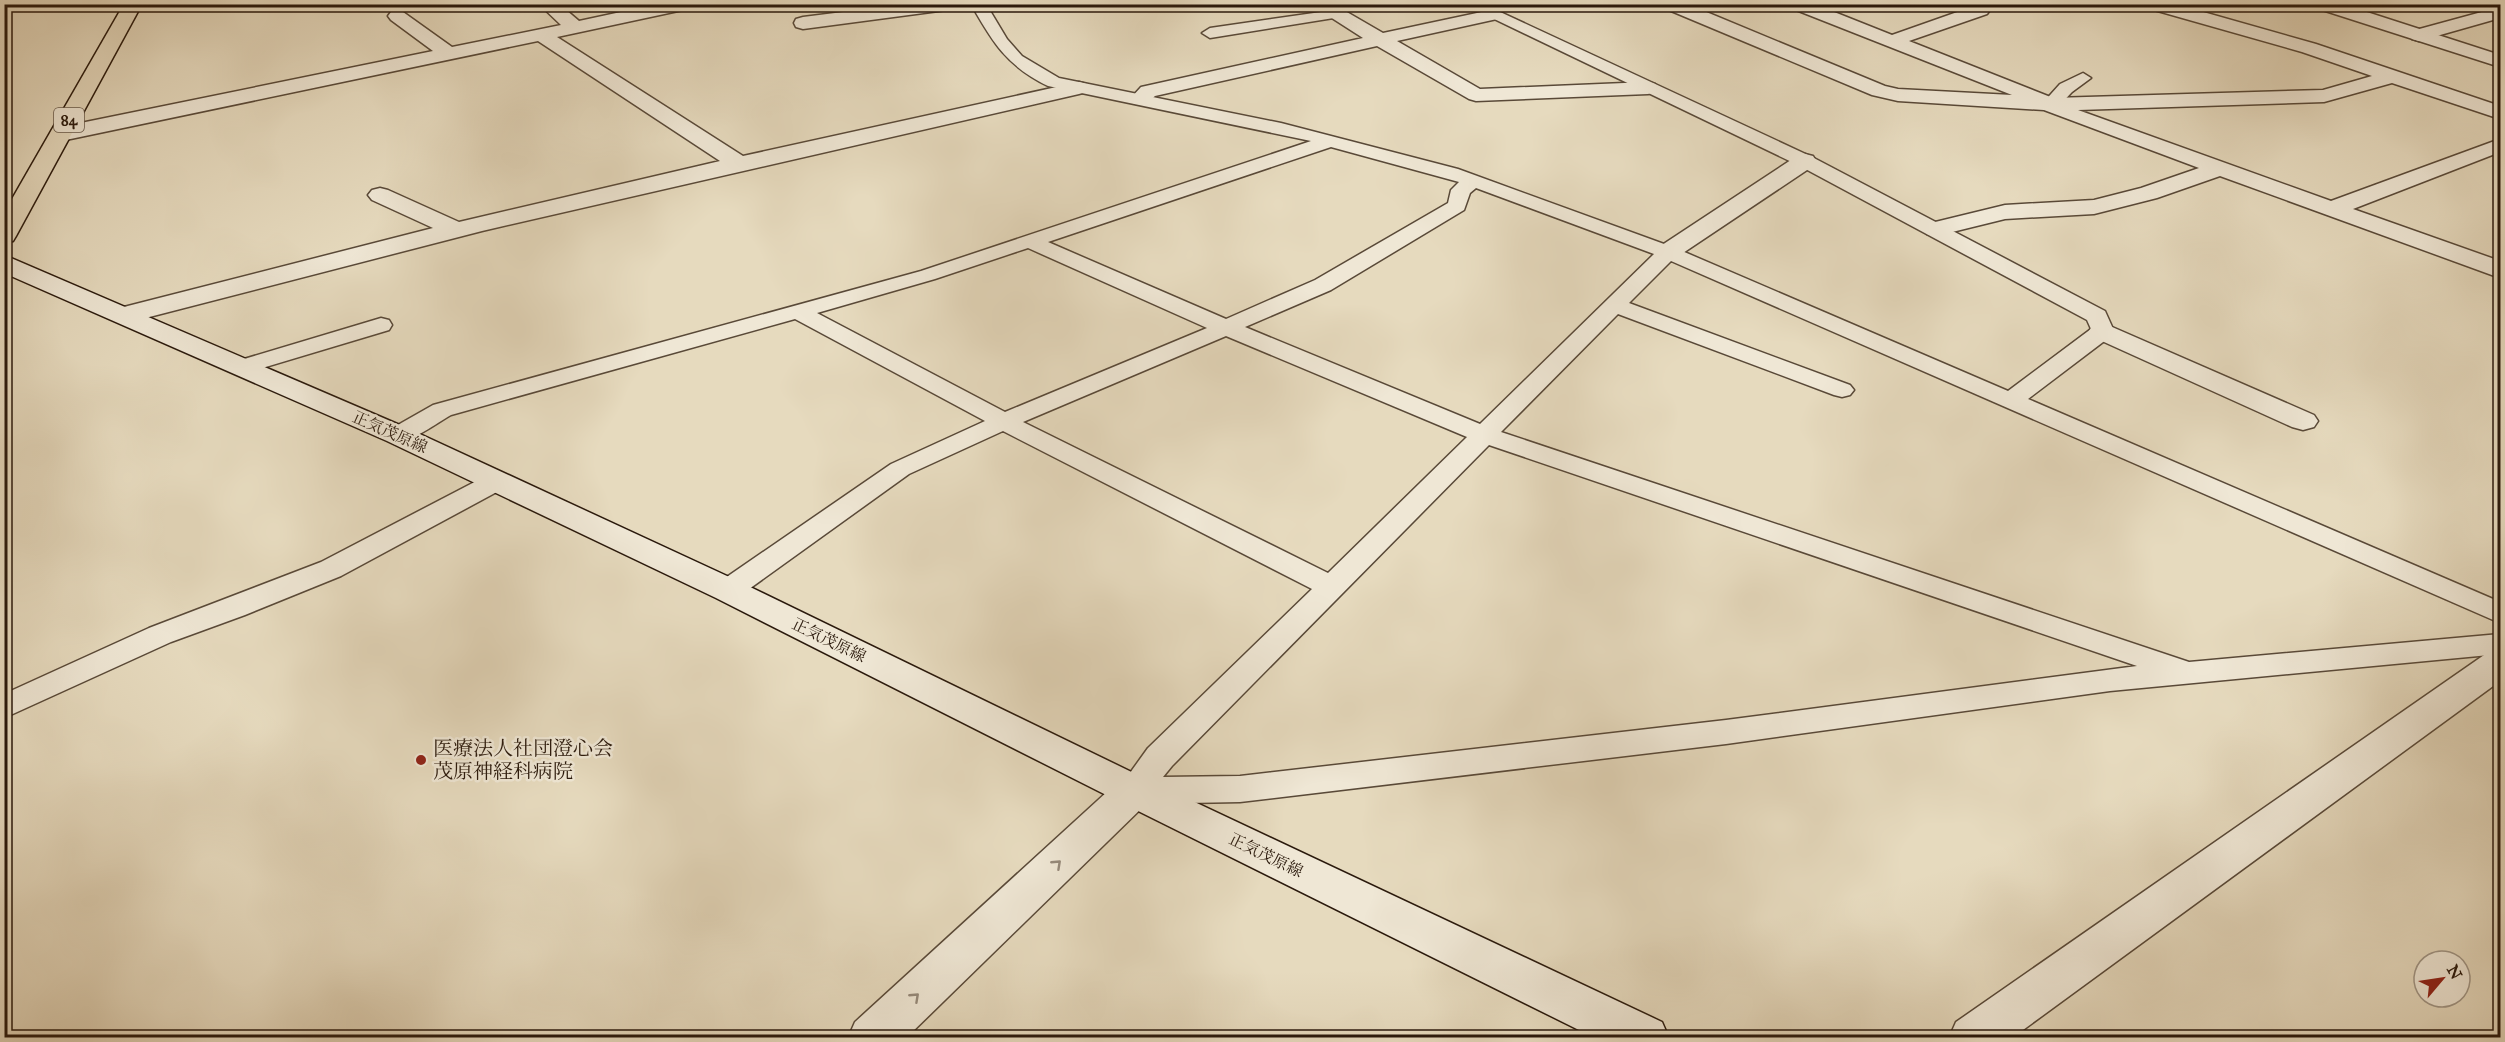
<svg xmlns="http://www.w3.org/2000/svg" width="2505" height="1042" font-family="'IM FELL Great Primer','Noto Serif JP',serif">
  <style>
    .lines { fill: none; stroke-linecap: round; stroke-linejoin: round }
    .service-casing { stroke: #594938; stroke-width: 3 }
    .minor-casing { stroke: #594938; stroke-width: 3 }
    .tertiary-casing { stroke: #594938; stroke-width: 3 }
    .secondary-casing { stroke: #2a190c; stroke-width: 3 }
    .primary-casing { stroke: #2a190c; stroke-width: 3 }
    .service { fill: #efe7d5; fill-rule: evenodd }
    .minor { fill: #efe7d5; fill-rule: evenodd }
    .tertiary { fill: #efe7d5; fill-rule: evenodd }
    .secondary { fill: #efe7d5; fill-rule: evenodd }
    .primary { fill: #e6dabe; fill-rule: evenodd }
    .oneway { stroke: #968a7b }
    .poi-dot { fill: #8f2418; stroke: #efe7d5; stroke-width: 2 }
    .labels { text-anchor: middle; dominant-baseline: central; stroke-width: 5; stroke-linejoin: round; paint-order: stroke }
    .shield { fill: #efe7d5; stroke: #655748; stroke-width: 1.5 }
    .shield-label { font-size: 15px; font-weight: bold; fill: #2a190c }
    .street-label { font-size: 16px; fill: #2a190c; stroke: #efe7d5 }
    .near-poi-label { font-size: 20px; fill: #2a190c; stroke: #efe7d5; text-anchor: start }
  </style>
  <rect width="100%" height="100%" fill="#e6dabe"/>
  <filter id="stains"><feTurbulence type="fractalNoise" baseFrequency=".00333" numOctaves="4"/><feColorMatrix values="0 0 0 0 .2 0 0 0 0 .09 0 0 0 0 .02 0 0 0 .5 -.17"/></filter>
  <radialGradient id="worn" r=".72"><stop offset=".6" stop-color="#630" stop-opacity="0"/><stop offset="1" stop-color="#630" stop-opacity=".3"/></radialGradient>
  <g class="lines">
    <!-- service casing -->
    <g class="service-casing">
      <path id="service" d="M971,4h15l21,35 15,17 37,22 222,45 177,46 217,79 333,143 83,-62 -4,-9 -289,-155 -335,-161h20l329,153 293,154 9,20 -3,5 -83,63 472,203v21l-829,-362 -42,42 221,82 4,5 -4,5 -8,2 -8,-2 -216,-81 -117,118 688,230 311,-28v20l-390,37 -384,53 -486,58 -106,2 -12,-4 -5,-9 31,-43 164,-159 -309,-158 -94,43 -171,123 -10,3 -10,-3 -4,-7 4,-7 173,-119 94,-43 -190,-102 -344,96c-18,10 -41,30 -62,25l-3,-5 3,-5 44,-25 488,-134 390,-130 -263,-55c-41,-20 -55,-43 -77,-82zM1331,147l128,35 -8,8 -3,13 -133,77 -89,39 -178,-77zM1476,188l178,66 -174,170 -235,-97 86,-37 133,-80 6,-17zM1028,248l179,80 -202,84 -188,-99 118,-34zM1226,336l241,101 -139,136 -305,-151zM1489,445l648,221 -411,54 -486,56 -77,1 9,-11z
        M1335,10l7,4 -2,3 -130,21 -8,-5 8,-5z
        M2083,73l8,5 -19,14 -15,16h-12l-3,-4 18,-20z
        M381,318l8,2 3,5 -3,5 -147,44 -8,-2 -4,-5 4,-5z
        M497,473l9,2 4,6 -4,6 -165,89 -96,39 -74,27 -167,76v-24l145,-66 172,-66 167,-87z"/>
    </g>
    <!-- minor casing -->
    <g class="minor-casing">
      <path id="minor" d="M539,4h20l20,17 79,-17h27l-2,6 -126,27 186,119 336,-74 7,2 3,4 -3,4 -7,2 -597,137 -356,92 -10,-2 -3,-6 3,-6 317,-81 -61,-28 -4,-5 4,-5 8,-2 8,2 71,32 261,-61 -182,-120 -477,100 -8,-2 -3,-5 3,-5 8,-2 372,-76 -42,-31 -3,-4 3,-4h12l49,35 109,-22z
        M907,4h56l-9,5 -151,20 -7,-2 -2,-4 2,-4 7,-2z
        M1310,4h23l50,29 108,-23 6,1 3,4 -3,4 -100,22 83,48 168,-7 7,2 3,4 -3,4 -7,2 -172,7 -7,-2 -92,-53 -222,50c-8,7 -11,10 -22,7l-3,-4 11,-12 222,-49z
        M1661,4h26l198,82 13,3 114,6 -221,-87 -3,-4h26l78,31 71,-25 -9,-6 33,2 3,4 -3,4 -78,27 144,57 270,-8 49,-14 -70,-24 -155,-44 -3,-4h31l141,40 184,62v13l-108,-36 -68,19 -246,8 253,91 169,-62v13l-147,57 147,52v17l-280,-102 -63,22 -63,16 -89,5 -69,17 -9,-2 -3,-5 3,-5 78,-19 89,-5 47,-12 58,-20 -155,-58 -146,-9 -26,-6 -208,-87z
        M2500,7v11l-81,23 -7,-2 -2,-4 2,-4z
        M1805,154l8,2 3,5 -3,5 -136,91 -9,3 -9,-3 -4,-5 4,-5 138,-91z
        M2103,323l211,92 4,6 -4,6 -11,3 -11,-3 -199,-90 -4,-6 4,-6z
        M1134,775l14,5 6,11 -6,11 -242,236h-58l7,-16 265,-242z"/>
    </g>
    <!-- tertiary casing -->
    <g class="tertiary-casing">
      <path id="tertiary" d="M2313,4h29l158,51v12l-184,-59z
        M2500,649v32l-488,357h-63l7,-16 531,-369z"/>
    </g>
    <!-- secondary casing -->
    <g class="secondary-casing">
      <path id="secondary" d="M4,255l405,174 331,153 408,198 514,242 7,16h-74l-475,-236 -404,-204 -329,-157 -383,-168z"/>
    </g>
    <!-- primary casing -->
    <g class="primary-casing">
      <path id="primary" d="M124,4h18l-126,232 -3,5 -9,2v-30z"/>
    </g>
    <!-- service -->
    <use href="#service" class="service"/>
    <!-- minor -->
    <use href="#minor" class="minor"/>
    <!-- tertiary -->
    <use href="#tertiary" class="tertiary"/>
    <!-- secondary -->
    <use href="#secondary" class="secondary"/>
    <!-- primary -->
    <use href="#primary" class="primary"/>
  </g>
  <!-- one-way arrows -->
  <defs><path id="oneway-chevron" d="M-2-3.5L2.5 0L-2 3.5" fill="none" stroke-width="1.6" stroke-linecap="round" stroke-linejoin="round" transform="scale(1.5)"/></defs>
  <g class="oneway">
    <use href="#oneway-chevron" transform="translate(1057 864) rotate(-43)"/>
    <use href="#oneway-chevron" transform="translate(915 997) rotate(-43)"/>
  </g>
  <!-- markers -->
  <circle class="poi-dot" cx="421" cy="760" r="6"/>
  <g class="labels">
    <!-- shield labels -->
    <rect class="shield" x="54" y="108" width="30" height="24" rx="4.5"/>
    <g class="shield-label">
      <text x="69" y="120">84</text>
    </g>
    <!-- street labels -->
    <g class="street-label">
      <text transform="translate(390 432) rotate(24)">正気茂原線</text>
      <text transform="translate(829 640) rotate(26)">正気茂原線</text>
      <text transform="translate(1266 855) rotate(26)">正気茂原線</text>
    </g>
    <!-- near-poi labels -->
    <g class="near-poi-label">
      <text x="433" y="748">医療法人社団澄心会<tspan x="433" dy="23">茂原神経科病院</tspan></text>
    </g>
  </g>
  <!-- margin -->
  <rect width="2505" height="1042" fill="none" stroke="#e6dabe" stroke-width="24"/>
  <rect x="6" y="6" width="2493" height="1030" fill="none" stroke="#2a190c" stroke-width="3"/>
  <rect x="12" y="12" width="2481" height="1018" fill="none" stroke="#2a190c" stroke-width="1.5"/>
  <!-- north arrow -->
  <g transform="translate(2442 979) rotate(61)"><circle r="28" fill="#efe7d5" stroke="#a09585" stroke-width="1.5"/>
  <path d="M0-4.5L10 22L0 15L-10 22Z" fill="#8f2418"/>
  <text y="-9" font-size="16" font-weight="bold" text-anchor="middle" fill="#2a190c">N</text>
  </g>
  <rect width="100%" height="100%" filter="url(#stains)"/>
  <rect width="100%" height="100%" fill="url(#worn)"/>
</svg>
